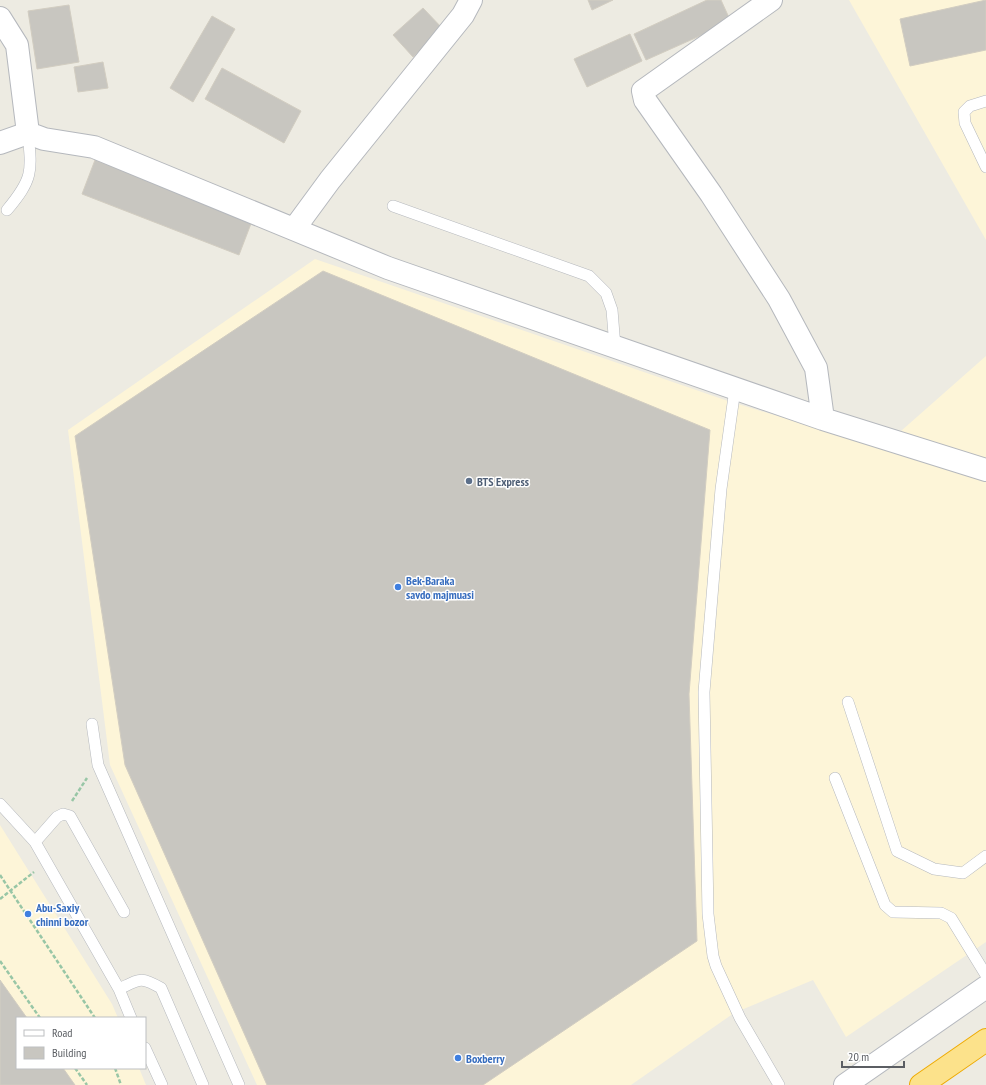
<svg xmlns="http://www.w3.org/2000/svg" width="986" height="1085" font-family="'PT Sans Narrow',sans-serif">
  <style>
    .commercial { fill: #fdf5d8 }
    .building { fill: #c8c6c0; stroke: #d2cdc1 }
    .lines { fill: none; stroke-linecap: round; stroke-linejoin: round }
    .lane-casing { stroke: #b5b8bd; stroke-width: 12 }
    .street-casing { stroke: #b5b8bd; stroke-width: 24 }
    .secondary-casing { stroke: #b6b9bf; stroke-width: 24 }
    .highway-casing { stroke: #eeaa02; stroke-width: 24 }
    .path { stroke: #98c6a6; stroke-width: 2.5; stroke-dasharray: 4 2; stroke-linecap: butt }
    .lane { stroke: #fff; stroke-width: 11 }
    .street { stroke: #fff; stroke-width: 22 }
    .secondary { stroke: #fff; stroke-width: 22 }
    .highway { stroke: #fce28b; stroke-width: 22 }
    .service-dot { fill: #5c6f8a; stroke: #fff; stroke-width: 1.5 }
    .shop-dot { fill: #3f7fe0; stroke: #fff; stroke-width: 1.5 }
    .labels { text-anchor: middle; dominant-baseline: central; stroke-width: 3; stroke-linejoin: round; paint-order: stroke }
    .service-label { font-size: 12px; font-weight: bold; fill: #4e5e75; stroke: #fff; text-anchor: start }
    .shop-label { font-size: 12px; font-weight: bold; fill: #366cbe; stroke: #fff; text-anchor: start }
  </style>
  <rect width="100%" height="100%" fill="#edebe2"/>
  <!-- commercial -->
  <path class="commercial" d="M849,0h137v240z
    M315,259l413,142 258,78v463l-140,95 -33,-57 -79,33 -103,72h-374l-147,-320 -42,-335z
    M986,356v103l-85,-28z
    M0,825l112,179 6,14h-101v50h122l7,17h-146z"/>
  <!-- building -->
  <path class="building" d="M588,0h25l-21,10z
    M707,0h14l10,22 -85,38 -12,-26z
    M986,0v50l-76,16 -10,-47z
    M69,5l10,57 -42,7 -9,-58z
    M423,8l20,21 -30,28 -20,-22z
    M212,16l23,13 -42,73 -23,-14z
    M630,34l12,27 -55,26 -13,-28z
    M103,62l5,26 -30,4 -4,-25z
    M222,68l79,43 -17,32 -79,-44z
    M95,160l157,61 -13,34 -157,-61z
    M323,271l387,159 -21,264 8,247 -214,144h-216l-142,-320 -50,-329z
    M0,980l27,38h-10v50h46l12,17h-75z"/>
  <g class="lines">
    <!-- lane casing -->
    <g class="lane-casing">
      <path id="lane" d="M986,101l-16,5 -6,6 1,11 21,44
        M393,206l196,70 17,17 6,17 3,37
        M7,210c26,-31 25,-38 21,-77
        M735,389l-14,100 -17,203 4,222 5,42 3,10 24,52 39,67
        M848,702l49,149 37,18 29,4 23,-17
        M92,724l6,41 141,320
        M835,778l50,127 8,7 48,1 10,5 35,57
        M0,804l35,38 84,147 12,29
        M35,842l22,-25 6,-3 7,2 54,96
        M119,989c21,-10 21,-13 42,-1l42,97
        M145,1048l17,37"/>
    </g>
    <!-- street casing -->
    <g class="street-casing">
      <path id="street" d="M771,0l-128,91 2,9 66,94 68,105 37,69 7,51
        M0,18l17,27 11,88
        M0,143l28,-10 16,6 50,8 294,121 435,151 163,51
        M294,229l36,-49 133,-165 8,-15"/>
    </g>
    <!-- secondary casing -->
    <g class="secondary-casing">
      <path id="secondary" d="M845,1085l141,-98"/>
    </g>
    <!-- highway casing -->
    <g class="highway-casing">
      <path id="highway" d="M921,1085l65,-45"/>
    </g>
    <!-- path -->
    <path class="path" d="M72,801l15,-23
      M0,875l95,143
      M0,899l34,-27
      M0,961l40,57
      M75,1068l12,17
      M115,1068l6,17"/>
    <!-- lane -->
    <use href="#lane" class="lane"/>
    <!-- street -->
    <use href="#street" class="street"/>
    <!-- secondary -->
    <use href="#secondary" class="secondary"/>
    <!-- highway -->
    <use href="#highway" class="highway"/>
  </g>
  <!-- markers -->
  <circle class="service-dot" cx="469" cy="481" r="4"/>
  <g class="shop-dot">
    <circle cx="398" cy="587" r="4"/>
    <circle cx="28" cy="914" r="4"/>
    <circle cx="458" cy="1058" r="4"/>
  </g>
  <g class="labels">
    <!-- service labels -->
    <g class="service-label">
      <text x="477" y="481">BTS Express</text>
    </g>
    <!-- shop labels -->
    <g class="shop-label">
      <text x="406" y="580">Bek-Baraka<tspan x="406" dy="14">savdo majmuasi</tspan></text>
      <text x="36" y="907">Abu-Saxiy<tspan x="36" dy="14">chinni bozor</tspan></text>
      <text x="466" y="1058">Boxberry</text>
    </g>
  </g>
  <!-- legend -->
  <rect x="16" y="1017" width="130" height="52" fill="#ffffff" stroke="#bdbfc1"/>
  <rect x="24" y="1030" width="20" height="6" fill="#ffffff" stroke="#bdbfc1"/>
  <text x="52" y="1037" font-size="12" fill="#5b5e63">Road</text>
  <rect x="24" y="1047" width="20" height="12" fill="#c8c6c0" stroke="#bdbfc1"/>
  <text x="52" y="1057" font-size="12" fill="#5b5e63">Building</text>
  <!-- scale -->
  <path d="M842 1061v6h62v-6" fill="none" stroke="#5b5e63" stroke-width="2"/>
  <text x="848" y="1061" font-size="12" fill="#5b5e63" stroke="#ffffff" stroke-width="3" paint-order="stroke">20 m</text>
</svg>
